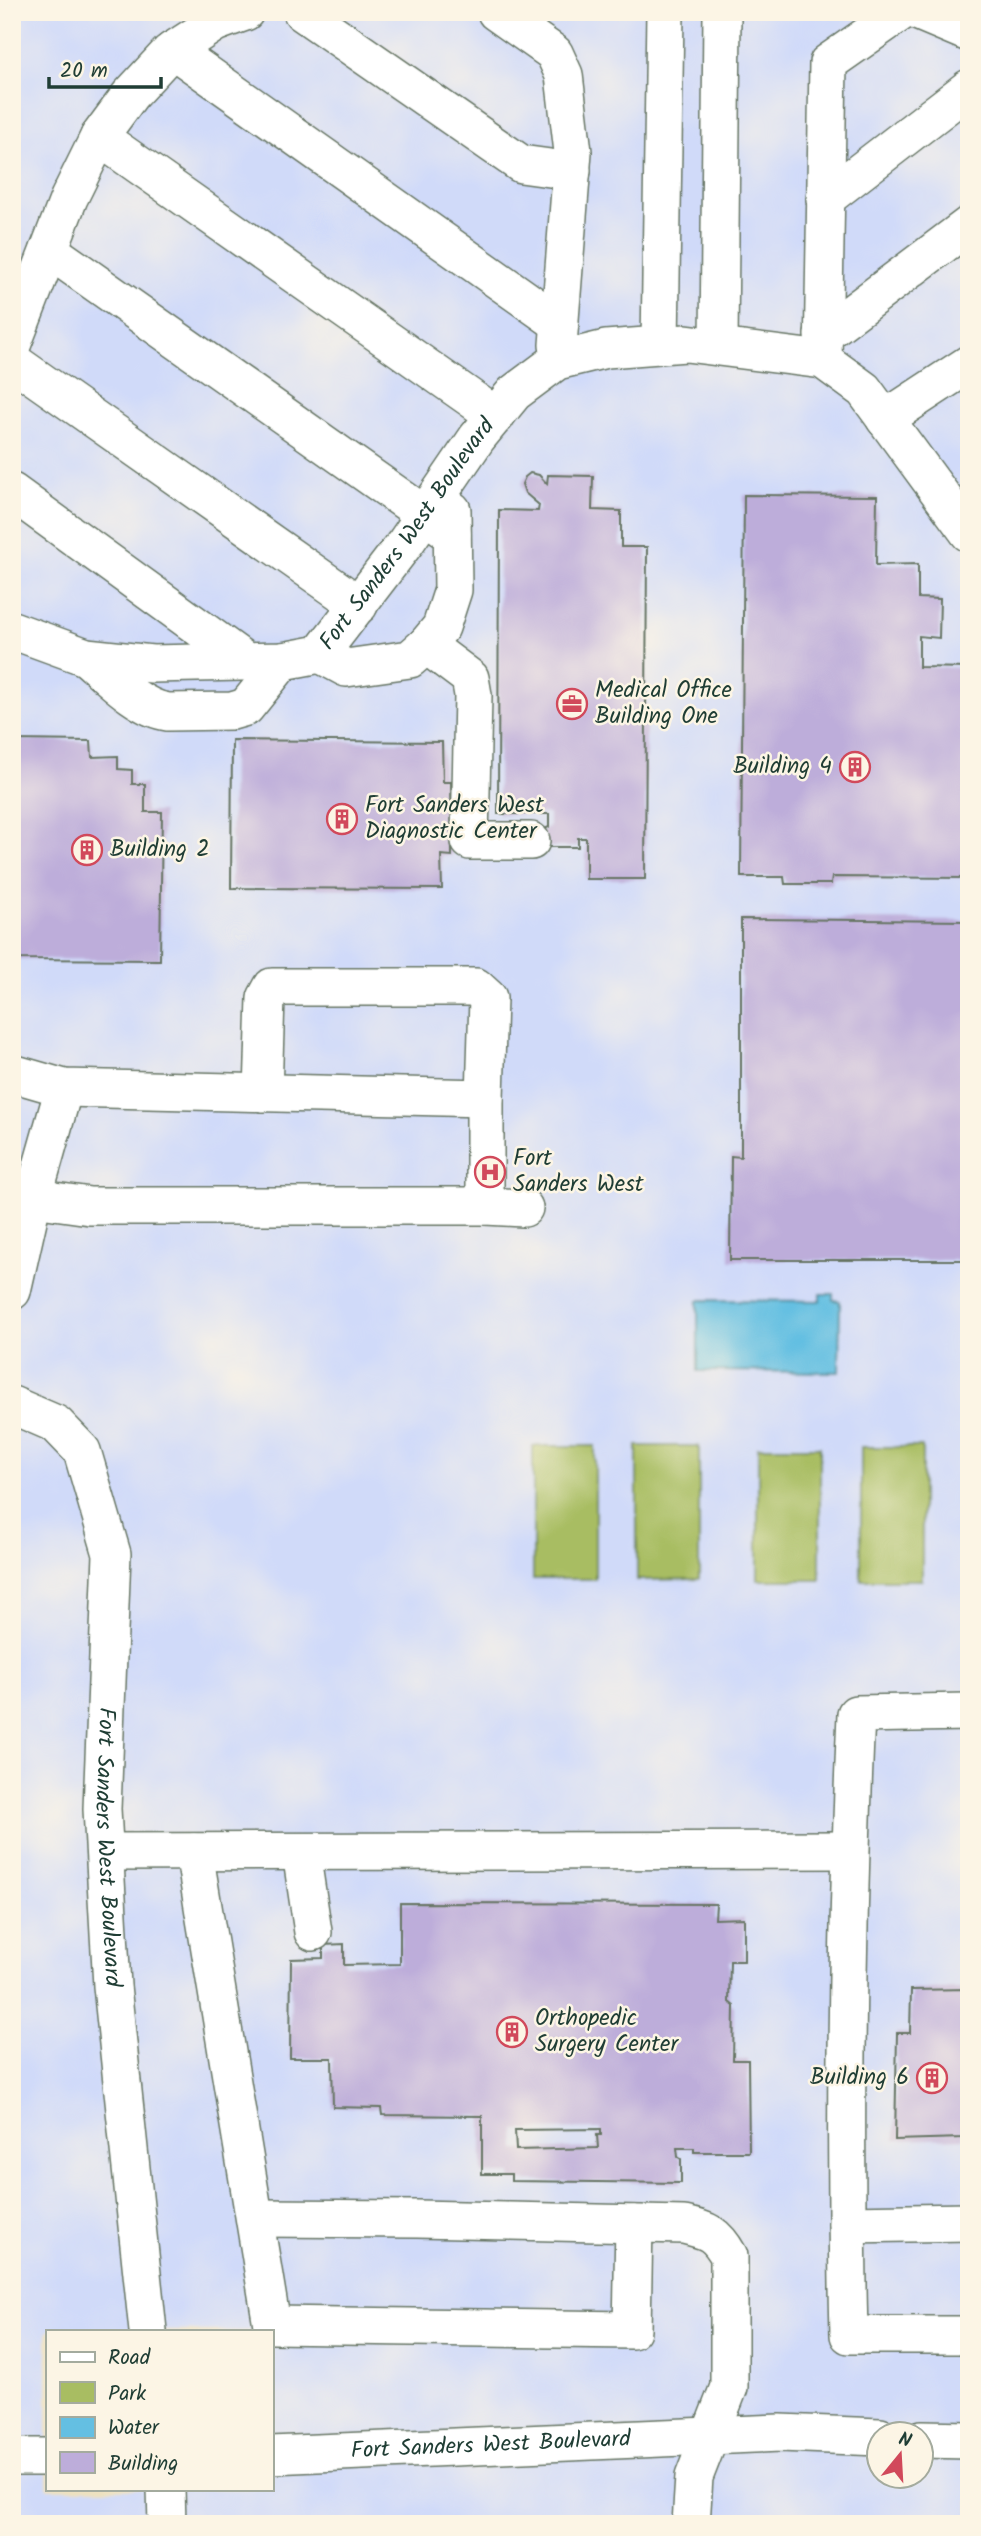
<svg xmlns="http://www.w3.org/2000/svg" width="981" height="2536" font-family="Kalam,sans-serif">
  <style>
    .built { fill: #d0daf9; fill-rule: evenodd }
    .green { fill: #a8bd62; stroke: #647d4b; stroke-width: 2 }
    .water { fill: #64bfe2; stroke: #427e8b; stroke-width: 2 }
    .building { fill: #bdadda; fill-rule: evenodd }
    .lines { fill: none; stroke-linecap: round; stroke-linejoin: round }
    .minor-casing { stroke: #677665; stroke-width: 40 }
    .minor { stroke: #fff; stroke-width: 37 }
    .labels { text-anchor: middle; dominant-baseline: central; stroke-width: 5; stroke-linejoin: round; paint-order: stroke }
    .street-label { font-size: 23px; fill: #1f3d34; stroke: #fcf5e5 }
    .poi-label { font-size: 23px; fill: #1f3d34; stroke: #fcf5e5; text-anchor: start }
  </style>
  <rect width="100%" height="100%" fill="#fcf5e5"/>
  <filter id="ink" filterUnits="userSpaceOnUse"><feTurbulence type="fractalNoise" baseFrequency=".0143" numOctaves="2"/><feDisplacementMap in="SourceGraphic" scale="14" xChannelSelector="R" yChannelSelector="G"/><feConvolveMatrix kernelMatrix="1 2 1 2 8 2 1 2 1" color-interpolation-filters="sRGB"/></filter>
  <filter id="wash" filterUnits="userSpaceOnUse"><feTurbulence type="fractalNoise" baseFrequency=".00686" numOctaves="4" result="noise"/><feDisplacementMap in="SourceGraphic" scale="28" xChannelSelector="R" yChannelSelector="G"/><feGaussianBlur stdDeviation="1.57" result="paint"/><feColorMatrix in="noise" values="0 0 0 0 0 0 0 0 0 0 0 0 0 0 0 0 0 1.4 0 .05"/><feComposite in="paint" operator="in"/></filter>
  <g filter="url(#wash)">
    <rect width="100%" height="100%" fill="#ede1c0"/>
    <!-- built -->
    <path class="built" d="M12,12h957v2512h-957zM47,2331h224v158h-224zM880,2434h42v42h-42z"/>
    <!-- green -->
    <path class="green" d="M533,1446h62v133h-62z
      M637,1446h62v133l-62,1z
      M758,1447h62v133h-62z
      M861,1447h61v133h-61z"/>
    <!-- water -->
    <path class="water" d="M820,1294h13v6l7,1 -1,71 -141,-1v-71l122,1z"/>
    <g id="blocks">
      <!-- building -->
      <path class="building" d="M530,473l9,2 8,9 1,-9 45,1 -1,34 29,1v36h26l-2,332h-59v-41h-8v9h-31l-6,-16 8,-4v-13h-51l1,-304 39,1 1,-6 -14,-12 -3,-9 3,-7z
        M744,495l133,1 -1,69 42,-1v34l22,1 -1,39 -20,-2v31l50,1v210l-137,-1 -1,7h-46l-1,-7h-43z
        M12,740l79,1 1,16 26,-1v13l14,1v14h13v28h17l-2,148 -147,-1z
        M232,740l210,2 1,40h8l1,74 -11,-1 1,34 -211,-1z
        M741,919l228,2v339h-239l1,-104 10,1z
        M400,1903l316,1 -1,15 29,-1v43h-14l-1,41 5,4 -1,54h15l1,92h-55v-4h-17l1,9 3,2v24l-170,-2v-7h-29v-58l-100,-1 -1,-7 -48,-1 -1,-49h-42l1,-99 32,-1v-13l21,-1v21l56,-1zM601,2129v6h-4l1,13 -82,2 -1,-20z
        M969,1989v134h-5l-1,15 -68,2 2,-107h13l1,-43z"/>
    </g>
  </g>
  <g filter="url(#ink)">
    <use href="#blocks" fill-opacity="0" stroke="#677665" stroke-width="2"/>
    <g class="lines">
      <!-- minor casing -->
      <g class="minor-casing">
        <g id="minor">
          <path d="M302,12l219,152 51,7"/>
          <path d="M496,12l58,41 10,22 9,77 -15,193"/>
          <path d="M919,12l50,21"/>
          <path d="M173,50l387,274"/>
          <path d="M99,137l397,279"/>
          <path d="M825,199l144,-111"/>
          <path d="M49,250l403,284"/>
          <path d="M823,335l146,-110"/>
          <path d="M12,345l57,-147 30,-61 31,-42 39,-42 46,-30 30,-11"/>
          <path d="M660,345l5,-333"/>
          <path d="M719,346l3,-334"/>
          <path d="M823,360l5,-297 73,-51"/>
          <path d="M12,361l347,244"/>
          <path d="M885,419l84,-55"/>
          <path d="M12,492l233,169"/>
          <path id="s1" d="M12,630l74,27 66,7 131,-3 37,-7 86,-112 71,-104 37,-45 43,-32 49,-12 80,-6 137,17 41,30 105,143"/>
          <path d="M426,645l44,33 3,17 -3,146h61"/>
          <path d="M320,654l26,14 64,-9 16,-14 15,-18 12,-37 -1,-80"/>
          <path d="M86,657c21,18 54,52 82,55l64,-1 14,-4 37,-46"/>
          <path d="M12,1073l52,15 421,10"/>
          <path d="M263,1093l3,-95 6,-11h204l12,11 -3,100v108"/>
          <path d="M12,1192l21,6 57,8h395l39,2"/>
          <path d="M12,1291l21,-93 31,-110"/>
          <path id="s2" d="M12,1405l44,19 26,27 30,103 -10,255 10,177 36,345"/>
          <path d="M969,1712l-113,2c-9,207 -12,414 -7,621h120"/>
          <path d="M105,1852l745,-2"/>
          <path d="M194,1852l78,473 360,5 2,-106"/>
          <path d="M301,1852l12,80"/>
          <path d="M255,2218l162,1 267,6c25,6 32,8 45,31v131l-35,90 -3,47"/>
          <path d="M847,2224l122,-2"/>
          <path d="M922,2439l47,1"/>
          <path id="s3" d="M271,2455l509,-22 100,4"/>
          <path d="M12,2457h35"/>
          <path d="M166,2489l1,35"/>
        </g>
      </g>
      <!-- minor -->
      <use href="#minor" class="minor"/>
    </g>
  </g>
  <!-- icons -->
  <defs>
    <g id="office-ring" transform="scale(1.575)"><circle r="9.5" fill="#fcf5e5" stroke="#d1495b" stroke-width="1.5"/><path d="M-6-3h4V-5.5h4V-3h4V5H-6ZM-1-4.5V-3h2v-1.5ZM-6 0V1H6V0Z" fill="#d1495b"/></g>
    <g id="building-ring" transform="scale(1.575)"><circle r="9.5" fill="#fcf5e5" stroke="#d1495b" stroke-width="1.5"/><path d="M-4-6H4V6H1V3H-1V6H-4ZM-2.5-4.3h1.7v1.8h-1.7ZM.8-4.3h1.7v1.8H.8ZM-2.5-1h1.7V.8h-1.7ZM.8-1h1.7V.8H.8Z" fill="#d1495b"/></g>
    <g id="hospital-ring" transform="scale(1.575)"><circle r="9.5" fill="#fcf5e5" stroke="#d1495b" stroke-width="1.5"/><path d="M-5-5h3v3.5h4V-5h3V5h-3V1.5h-4V5h-3Z" fill="#d1495b"/></g>
  </defs>
  <g fill-rule="evenodd">
    <use href="#office-ring" x="572" y="704"/>
    <use href="#building-ring" x="855" y="767"/>
    <use href="#building-ring" x="342" y="819"/>
    <use href="#building-ring" x="87" y="850"/>
    <use href="#hospital-ring" x="490" y="1172"/>
    <use href="#building-ring" x="512" y="2032"/>
    <use href="#building-ring" x="932" y="2078"/>
  </g>
  <g class="labels">
    <!-- street labels -->
    <g class="street-label">
      <text stroke="none"><textPath href="#s1" startOffset="462">Fort Sanders West Boulevard</textPath></text>
      <text stroke="none"><textPath href="#s2" startOffset="486">Fort Sanders West Boulevard</textPath></text>
      <text stroke="none"><textPath href="#s3" startOffset="220">Fort Sanders West Boulevard</textPath></text>
    </g>
    <!-- poi labels -->
    <g class="poi-label">
      <text x="595" y="691">Medical Office<tspan x="595" dy="26">Building One</tspan></text>
      <text x="832" y="767" text-anchor="end">Building 4</text>
      <text x="365" y="806">Fort Sanders West<tspan x="365" dy="26">Diagnostic Center</tspan></text>
      <text x="110" y="850">Building 2</text>
      <text x="513" y="1159">Fort<tspan x="513" dy="26">Sanders West</tspan></text>
      <text x="535" y="2019">Orthopedic<tspan x="535" dy="26">Surgery Center</tspan></text>
      <text x="909" y="2078" text-anchor="end">Building 6</text>
    </g>
  </g>
  <!-- margin -->
  <rect width="981" height="2536" fill="none" stroke="#fcf5e5" stroke-width="42"/>
  <!-- legend -->
  <rect x="46" y="2330" width="228" height="161" fill="#fcf5e5" stroke="#a4ab9e" stroke-width="2"/>
  <rect x="60" y="2352" width="35" height="10" fill="#ffffff" stroke="#a4ab9e" stroke-width="2"/>
  <text x="108" y="2364" font-size="21" fill="#1f3d34">Road</text>
  <rect x="60" y="2382" width="35" height="21" fill="#a8bd62" stroke="#a4ab9e" stroke-width="2"/>
  <text x="108" y="2400" font-size="21" fill="#1f3d34">Park</text>
  <rect x="60" y="2417" width="35" height="21" fill="#64bfe2" stroke="#a4ab9e" stroke-width="2"/>
  <text x="108" y="2434" font-size="21" fill="#1f3d34">Water</text>
  <rect x="60" y="2452" width="35" height="21" fill="#bdadda" stroke="#a4ab9e" stroke-width="2"/>
  <text x="108" y="2470" font-size="21" fill="#1f3d34">Building</text>
  <!-- north arrow -->
  <g transform="translate(900 2455) rotate(18)"><circle r="33" fill="#fcf5e5" stroke="#a4ab9e" stroke-width="2"/>
  <path d="M0-5L12 26L0 18L-12 26Z" fill="#d1495b"/>
  <text y="-10" font-size="19" font-weight="bold" text-anchor="middle" fill="#1f3d34">N</text>
  </g>
  <!-- scale -->
  <path d="M49 77v10h112v-10" fill="none" stroke="#1f3d34" stroke-width="3.5"/>
  <text x="60" y="77" font-size="21" fill="#1f3d34" stroke="#fcf5e5" stroke-width="5" paint-order="stroke">20 m</text>
</svg>
